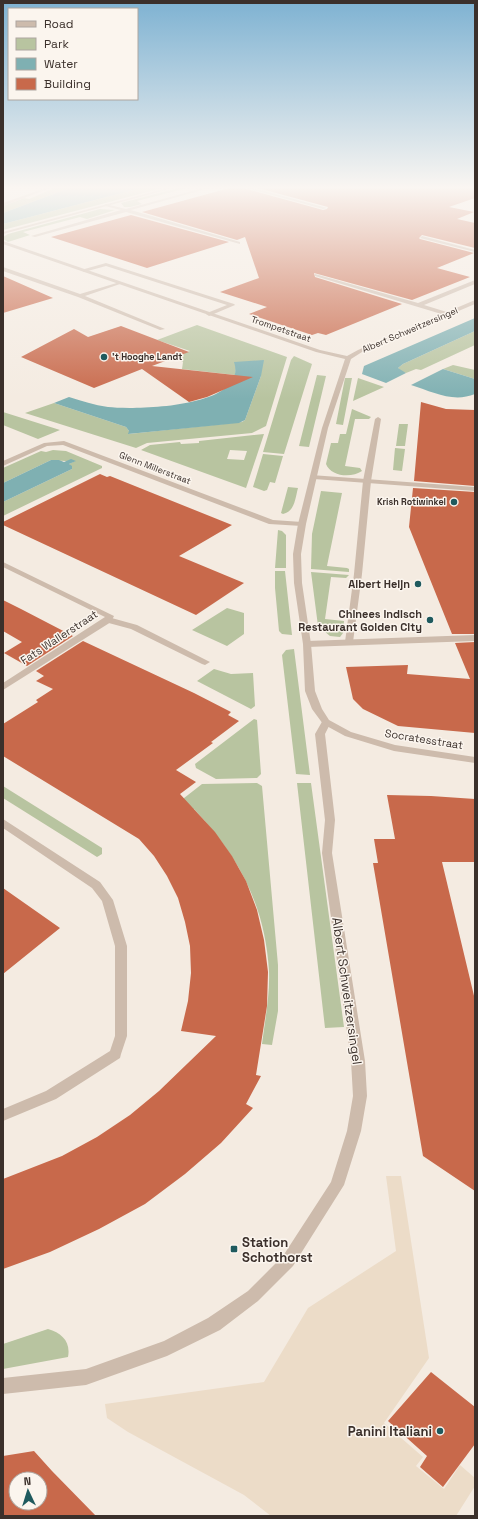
<svg xmlns="http://www.w3.org/2000/svg" width="478" height="1519" font-family="'Space Grotesk',sans-serif">
  <style>
    .green { fill: #b8c4a0; fill-rule: evenodd }
    .plaza { fill: #ecdcc8 }
    .water { fill: #7fb0b2 }
    .building { fill: #c8694b; fill-rule: evenodd }
    .lines { fill: none; stroke-linecap: round; stroke-linejoin: round }
    .service { fill: #cdbbac; fill-rule: evenodd }
    .minor { fill: #cdbbac; fill-rule: evenodd }
    .tertiary { fill: #cdbbac; fill-rule: evenodd }
    .poi-dot { fill: #1f5a5e; stroke: #fbf5ee; stroke-width: 1.5 }
    .labels { text-anchor: middle; dominant-baseline: central; stroke-width: 3; stroke-linejoin: round; paint-order: stroke }
    .far-street-label { font-size: 9px; fill: #3b302b; stroke: #fbf5ee }
    .far-poi-label { font-size: 9px; font-weight: bold; fill: #3b302b; stroke: #fbf5ee; text-anchor: start }
    .poi-label { font-size: 11px; font-weight: bold; fill: #3b302b; stroke: #fbf5ee; text-anchor: end }
    .street-label { font-size: 11px; fill: #3b302b; stroke: #fbf5ee }
    .near-street-label { font-size: 13px; fill: #3b302b; stroke: #fbf5ee }
    .near-poi-label { font-size: 13px; font-weight: bold; fill: #3b302b; stroke: #fbf5ee; text-anchor: start }
  </style>
  <rect width="100%" height="100%" fill="#f4ebe1"/>
  <!-- green -->
  <path class="green" d="M57,187h15l-69,26v-7l21,-8 5,1z
    M145,187h21l-163,43v-6z
    M182,187h9l-54,14 5,3 -12,3h-6l-3,-4z
    M100,209l15,1 -28,9 -7,-2 -57,15 7,3 -22,7 -5,-3v-2l5,-3z
    M197,325l90,32 -21,69 -14,7 -105,10 -11,5 -111,-35 29,-10 72,24 3,4v3l113,-12 3,-2 16,-44 -26,-14 1,6 -1,7 -53,-6 1,-7 -10,-4 17,-7 -33,-11z
    M475,331v14l-54,25 -5,-1 -10,4 -6,-2 -2,-3 5,-4z
    M294,356l18,8 -28,90 -21,-2 28,-92z
    M453,365l22,5v9l-32,-10z
    M317,375l9,1 -17,71 -10,-1z
    M345,378h7l-9,47 -7,-1z
    M358,378l26,9 -31,14z
    M352,409l19,8 -2,2h-14l-10,47 15,2 2,3c-10,7 -31,6 -36,-7l5,-21h7l2,-9h6z
    M3,412l57,18 -22,9 -35,-14z
    M399,424h9l-3,22h-9z
    M264,434l-18,54 -105,-38 9,-5 30,-3 1,2 18,-1v-2zM230,450l17,1 -3,9 -17,-1z
    M395,448l10,1 -3,22 -9,-1z
    M53,450l13,1 36,15v2l-99,48v-14l69,-33 -3,-5 6,-3c-8,1 -15,-1 -24,-1l-48,23v-15l38,-17 5,1z
    M263,454l20,2 -8,27 -5,-1 -3,8 -3,1 -11,-4z
    M288,487l10,1c-3,11 -3,23 -15,26l-2,-1z
    M321,491l21,2 -15,73 20,2 2,1v3l-38,-3 1,-35z
    M278,530l4,1 4,4v33h-11z
    M275,571h10l7,64 -10,-1 -3,-3 -4,-43z
    M311,572l38,3 -3,3 -15,-1 -6,42 19,2 -1,12 -3,4 -10,-1 -12,-10z
    M227,608l17,5v21l-17,12 -35,-16z
    M294,649l16,126 -14,-1 -14,-119 4,-5z
    M214,669l17,5 22,-1 2,33 -4,3 -54,-28z
    M254,719l3,1 4,54 -4,4 -41,1 -20,-11 -1,-4z
    M257,783l5,3 16,179v46l-6,34 -10,-1c3,-24 8,-49 7,-73 -4,-66 -30,-114 -75,-162l-44,22 -3,-4 55,-43z
    M297,783h14l33,244 -19,1z
    M3,786l99,62v6l-5,3 -94,-59z
    M48,1329c14,4 23,13 20,28l-65,12v-25z"/>
  <!-- plaza -->
  <path class="plaza" d="M386,1176h15l28,182 -45,65 39,34 -7,9 28,23 16,-24 15,13v8l-19,30h-185l-27,-21 -116,-63 -21,-14 -2,-14 159,-22 44,-74 88,-57z"/>
  <!-- water -->
  <path class="water" d="M72,187h73l-142,37v-11z
    M475,318v13l-72,33 -5,4 8,5 -20,10 -24,-9 2,-8z
    M264,360l-3,16 -16,44 -6,3 -111,11 1,-3 -3,-4 -72,-24 15,-6c13,4 25,8 39,10 27,3 141,1 126,-45z
    M443,369l32,10v15c-22,9 -42,-2 -64,-9z
    M71,459l5,2 -7,3 3,2v3l-69,33v-19l48,-23h8l5,2z"/>
  <!-- building -->
  <path class="building" d="M233,187h9l1,1 80,22 4,-1 1,-2 -74,-20h221v11l-26,9 25,5 -17,7 18,4v25l-53,-13 -3,3 1,1 54,14 -37,15 33,9 -58,23 -98,-27 1,4 87,27 -76,31 -8,-2 -6,2 -63,-21 18,-7 -47,-15 39,-14 -14,-41 -8,3 -95,-28z
    M131,215l98,27 -82,26 -96,-31z
    M3,276l50,22 -50,15z
    M121,326l68,26 -37,14 101,11 -46,20 -18,5 -47,-33 -48,19 -73,-31 53,-28 14,8z
    M421,402l25,7 29,1v76l-61,-5z
    M100,474l7,3 3,-1 122,49 -53,31 65,27 -48,32 -193,-90v-3z
    M413,488l62,4v142h-23l-43,-107z
    M3,600l18,9 52,27 -46,30 -23,-13 18,-11 -19,-11z
    M83,641l111,52 37,19 -3,3 11,6 -28,21 2,1 -37,27 20,12 -16,12 35,38 17,24 14,25 11,29 7,30 4,32 -1,34 -11,69 5,1 -15,28 7,4 -32,35 -36,31 -40,30 -46,25 -49,23 -47,17v-90l59,-23 35,-19 33,-22 29,-24 57,-55 -35,-5 7,-30 3,-28 -1,-27 -5,-24 -7,-24 -11,-22 -13,-20 -15,-17 -136,-83v-32l35,-22 -2,-2 17,-11 -17,-8 8,-5 -8,-5z
    M475,642v91l-77,-7 -35,-17 -10,-10 -7,-32 62,-2 -1,9 63,5 -15,-36z
    M387,795l44,1 44,3v63h-33l33,138v191l-52,-35 -50,-293h5l-4,-24h21z
    M3,888l57,40 -57,46z
    M431,1372l44,35v37l-32,43 -23,-20 7,-11 -39,-35z
    M34,1451l18,20 44,45h-93v-60zM16,1479h24v24h-24z"/>
  <g class="lines">
    <!-- service -->
    <path class="service" d="M3,267l77,27 40,-12v2l-35,12 80,33 -5,1 -82,-33 -75,-26z
      M378,417l3,2 -10,62 -9,93 -9,68 -4,3 -4,-3 9,-68 9,-93 12,-62z
      M108,617l29,8 73,37 -5,3 -3,-1 -71,-35 -26,-7 -1,-2z
      M326,719l5,3 -6,12 10,86 -3,33 33,208 2,35 -6,35 -17,54 -51,81 -35,35 -38,29 -53,26 -81,29 -83,9v-16l83,-9 78,-28 44,-23 40,-27 35,-35 48,-74 16,-51 6,-35 -2,-35 -29,-208 3,-33 -10,-86 8,-14z"/>
    <!-- minor -->
    <path class="minor" d="M48,187h5l-50,19v-3z
      M207,187h6l-82,23 109,32v2l-114,-32 -91,25 -4,-1 90,-26 -16,-4v-2l21,5z
      M243,187h6l78,21 -4,1z
      M422,236l53,14v2l-55,-14z
      M106,263l128,41 1,1 -26,11 -3,-2 1,-1 20,-8 -121,-39 -22,6 -3,-2z
      M315,274l103,29 57,-23v4l-51,21 26,8v2l-2,1 -133,-40z
      M64,441l209,79 29,2 4,2 -4,2 -33,-2 -206,-79 -16,1 -44,20v-5l41,-18z
      M311,475l164,12v4l-161,-12 -4,-2z
      M3,562l111,54 -3,6 -108,68v-7l102,-66 -102,-50z
      M475,635v6l-168,6 -4,-3 4,-3z
      M3,819l97,63 13,18 14,46v90l-6,18 -1,4 -64,41 -53,22v-12l43,-18 64,-40 5,-15v-90l-13,-45 -10,-13 -89,-60z"/>
    <!-- tertiary -->
    <path class="tertiary" d="M171,187h6l-174,47v-2z
      M3,241l317,109 27,6 11,-6 117,-50v4l-113,48 -11,7 -23,69 -22,96 -5,30 1,29 9,61 4,47 7,18 7,11 22,12 44,13 80,12v6l-81,-12 -49,-15 -22,-12 -11,-15 -7,-18 -2,-47 -9,-61 -1,-29 5,-30 24,-96 23,-69 -29,-7 -313,-108z"/>
  </g>
  <!-- sky -->
  <linearGradient id="sky" x2="0" y2="1"><stop stop-color="#7eb2d2"/><stop offset="0.47" stop-color="#faf6f2"/><stop offset="1" stop-color="#faf6f2" stop-opacity="0"/></linearGradient>
  <rect width="478" height="399" fill="url(#sky)"/>
  <!-- markers -->
  <g class="poi-dot">
    <circle cx="104" cy="357" r="4"/>
    <circle cx="454" cy="502" r="4"/>
    <circle cx="418" cy="584" r="4"/>
    <circle cx="430" cy="620" r="4"/>
    <rect x="230" y="1245" width="8" height="8" rx="2"/>
    <circle cx="440" cy="1431" r="4"/>
  </g>
  <g class="labels">
    <!-- far-street labels -->
    <g class="far-street-label">
      <text transform="translate(281 329) rotate(19)">Trompetstraat</text>
      <text transform="translate(410 330) rotate(-23)">Albert Schweitzersingel</text>
      <text transform="translate(155 468) rotate(21)">Glenn Millerstraat</text>
    </g>
    <!-- far-poi labels -->
    <g class="far-poi-label">
      <text x="112" y="357">'t Hooghe Landt</text>
      <text x="446" y="502" text-anchor="end">Krish Rotiwinkel</text>
    </g>
    <!-- poi labels -->
    <g class="poi-label">
      <text x="410" y="584">Albert Heijn</text>
      <text x="422" y="614">Chinees Indisch<tspan x="422" dy="13">Restaurant Golden City</tspan></text>
    </g>
    <!-- street labels -->
    <g class="street-label">
      <text transform="translate(59 637) rotate(-33)">Fats Wallerstraat</text>
      <text transform="translate(424 739) rotate(9)">Socratesstraat</text>
    </g>
    <!-- near-street labels -->
    <g class="near-street-label">
      <text transform="translate(347 991) rotate(82)">Albert Schweitzersingel</text>
    </g>
    <!-- near-poi labels -->
    <g class="near-poi-label">
      <text x="242" y="1242">Station<tspan x="242" dy="15">Schothorst</tspan></text>
      <text x="432" y="1431" text-anchor="end">Panini Italiani</text>
    </g>
  </g>
  <!-- border -->
  <rect width="478" height="1519" fill="none" stroke="#3b302b" stroke-width="8"/>
  <!-- legend -->
  <rect x="8" y="8" width="130" height="92" fill="#fbf5ee" stroke="#aea6a0"/>
  <rect x="16" y="21" width="20" height="6" fill="#cdbbac" stroke="#aea6a0"/>
  <text x="44" y="28" font-size="12" fill="#3b302b">Road</text>
  <rect x="16" y="38" width="20" height="12" fill="#b8c4a0" stroke="#aea6a0"/>
  <text x="44" y="48" font-size="12" fill="#3b302b">Park</text>
  <rect x="16" y="58" width="20" height="12" fill="#7fb0b2" stroke="#aea6a0"/>
  <text x="44" y="68" font-size="12" fill="#3b302b">Water</text>
  <rect x="16" y="78" width="20" height="12" fill="#c8694b" stroke="#aea6a0"/>
  <text x="44" y="88" font-size="12" fill="#3b302b">Building</text>
  <!-- north arrow -->
  <g transform="translate(28 1491) rotate(356)"><circle r="19" fill="#fbf5ee" stroke="#aea6a0"/>
  <path d="M0-3L7 15L0 10L-7 15Z" fill="#1f5a5e"/>
  <text y="-6" font-size="11" font-weight="bold" text-anchor="middle" fill="#3b302b">N</text>
  </g>
</svg>
